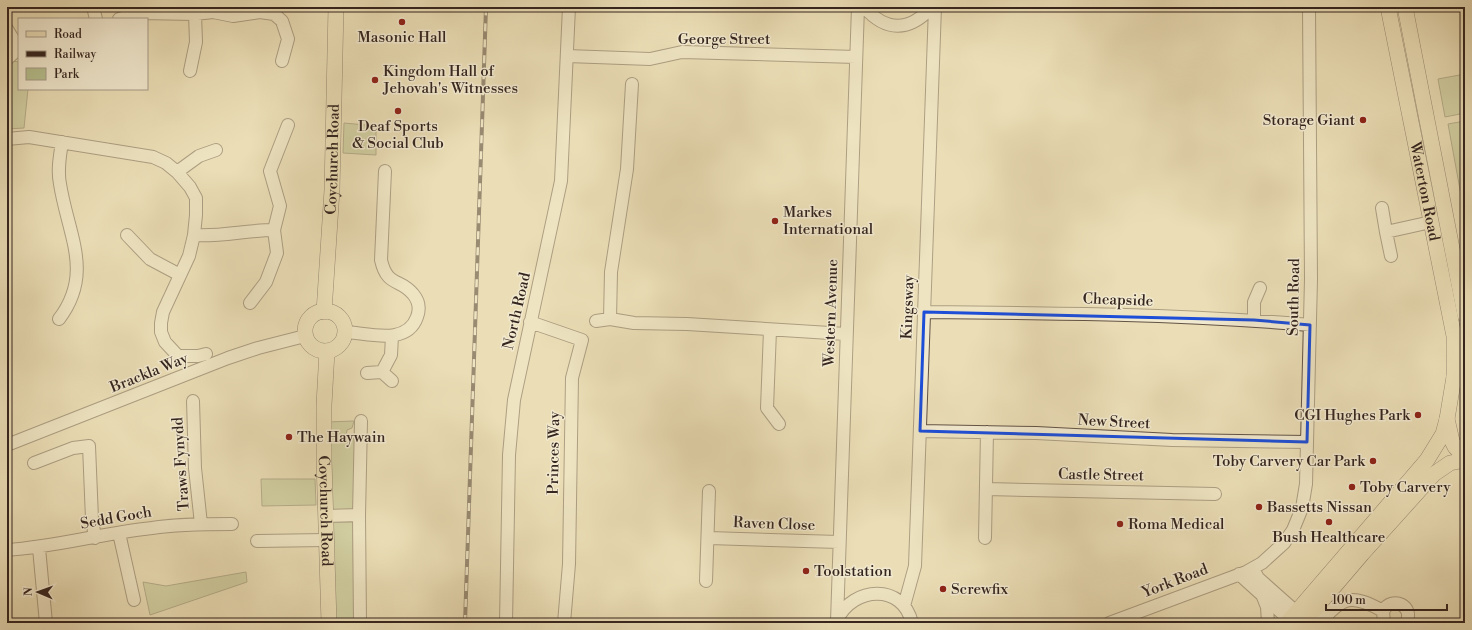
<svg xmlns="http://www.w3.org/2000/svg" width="1472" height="630" font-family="'Libre Bodoni',serif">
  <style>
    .green { fill: #b6c18f; stroke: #767357 }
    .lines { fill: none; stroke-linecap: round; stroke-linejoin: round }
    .minor-casing { stroke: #625345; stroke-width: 14 }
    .major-casing { stroke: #35251f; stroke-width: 16 }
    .minor { stroke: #f2ead0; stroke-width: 12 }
    .major { stroke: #ebdeb7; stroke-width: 15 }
    .rail-casing { stroke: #35251f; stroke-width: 4 }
    .rail { stroke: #f2ead0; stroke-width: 2.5; stroke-dasharray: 8; stroke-linecap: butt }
    .marked { fill: none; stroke: #1d4ed8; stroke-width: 3; stroke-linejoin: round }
    .poi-dot { fill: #8f2418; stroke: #f2ead0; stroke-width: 1.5 }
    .labels { text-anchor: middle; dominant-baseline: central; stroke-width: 3; stroke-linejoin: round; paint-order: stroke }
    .poi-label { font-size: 15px; fill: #35251f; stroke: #f2ead0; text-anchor: start }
    .street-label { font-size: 15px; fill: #35251f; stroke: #f2ead0 }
  </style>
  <rect width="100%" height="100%" fill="#ebdeb7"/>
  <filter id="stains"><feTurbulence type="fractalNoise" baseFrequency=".005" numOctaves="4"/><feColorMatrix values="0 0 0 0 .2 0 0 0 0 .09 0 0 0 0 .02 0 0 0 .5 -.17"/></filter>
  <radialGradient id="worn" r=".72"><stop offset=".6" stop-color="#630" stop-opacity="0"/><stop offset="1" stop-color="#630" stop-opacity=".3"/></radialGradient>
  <!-- green -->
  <path class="green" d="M12,61l7,1v27h9l-4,39 -17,1v-65z
    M1465,74v39l-20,4 -7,-38z
    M1465,121v96l-17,-93z
    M344,123l32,3v29l-33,-2z
    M354,421l-2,7 -5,2 -1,5 4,1 5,4v72l-27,1 -2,-91z
    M261,479h54l1,26 -54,1z
    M329,522h24l1,101h-22z
    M246,572l1,10 -97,33 -7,-33 23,4z"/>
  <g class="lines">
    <!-- minor casing -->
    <g class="minor-casing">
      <path id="minor" d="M93,7l3,12
        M864,7c22,25 45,25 68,0
        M119,19l21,-6 55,1 18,-2 20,4 27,-4 14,2 8,7 6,18 -6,22
        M7,29l12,20
        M567,56l83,3 32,-7 174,5
        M7,59l11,-10
        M190,71l6,-29 -1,-28
        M632,84l-5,85 -16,103 -1,47 24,4 53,1 159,10
        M7,139l22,-2 124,20 13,6 11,9 13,15 6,11v17l-2,20 -5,21 -26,56 -2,11v9l4,10 13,14h20l8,-2
        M177,172l22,-16 17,-6
        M1382,208l4,24 45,-10
        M1386,232l5,24
        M127,235l23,24 30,16
        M194,235c26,2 53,-5 80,-5
        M250,303l16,-21 11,-29 -3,-23 6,-24 -10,-35 18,-46
        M924,312c129,1 258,2 386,13
        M59,319c35,-46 9,-84 1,-135 -3,-14 0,-28 2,-42
        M1254,320v-18l6,-14
        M596,321l14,-2
        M530,322l52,18 -10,38 -3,186 -5,59
        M770,330l-3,78 12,16
        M345,332c23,1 62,14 72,-15 3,-8 2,-16 -4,-23 -13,-16 -26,-7 -32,-34l4,-89
        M382,372l9,-17 1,-19
        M367,373l15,-1 10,9
        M193,401l2,67 6,56
        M920,431l116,2 136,7 135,2
        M7,445l221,-87 30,-10 47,-12
        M34,463l39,-15 16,-2 3,73 3,19
        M986,489l229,5
        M326,516l33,-1
        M119,533l15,67
        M709,538l130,4
        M985,538l2,-106
        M257,541l69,-1
        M39,548l7,75
        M7,550c49,-3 96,-17 145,-22 27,-4 53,-4 80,-4
        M1253,569l5,9 45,40
        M1239,574l54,49
        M706,581l3,-90
        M1263,597l4,10 1,16
        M904,606l11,-40 20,-559
        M837,620c16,-34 66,-37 75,3
        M837,621l21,-614
        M360,623l-1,-108 2,-94
        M506,623l3,-168 5,-55 47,-219 8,-174
        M1109,623l137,-51 16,-9 22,-20 9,-13 9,-22 4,-24 5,-205 -2,-272
        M1320,623c22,-26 31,-30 63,-12
        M1384,623l-1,-12c9,-16 32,-5 23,12"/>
    </g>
    <!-- major casing -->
    <g class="major-casing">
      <g id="major">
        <path id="s1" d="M1388,7l66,329v41"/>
        <path d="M1405,7l60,308"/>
        <circle cx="325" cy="331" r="20"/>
        <path id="s2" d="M324,312l8,-122 4,-183"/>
        <path id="s3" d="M327,351l-3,54v55l5,163"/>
        <path d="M1465,363l-11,14 -7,42 5,22 3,6 10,10"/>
        <path d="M1287,623l140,-163 16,-26 4,-15"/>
        <path d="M1303,623l59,-69 72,-80 16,-11 15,-3"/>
      </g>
    </g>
    <!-- minor -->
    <use href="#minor" class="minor"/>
    <!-- major -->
    <use href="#major" class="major"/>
    <!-- rail casing -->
    <g class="rail-casing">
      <path id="rail" d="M465,623l21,-616"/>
    </g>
    <!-- rail -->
    <use href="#rail" class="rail"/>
  </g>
  <!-- marked area -->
  <path d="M0 0H1472V630H0ZM924,312l330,8 56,5 -3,117 -387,-11z" fill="#ebdeb7" fill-opacity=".55" fill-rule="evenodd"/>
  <path class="marked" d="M924,312l330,8 56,5 -3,117 -387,-11z"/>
  <!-- markers -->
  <g class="poi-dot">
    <circle cx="402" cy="22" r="4"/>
    <circle cx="375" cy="80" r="4"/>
    <circle cx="398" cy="111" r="4"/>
    <circle cx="1363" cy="120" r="4"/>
    <circle cx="775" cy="221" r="4"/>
    <circle cx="1418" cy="415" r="4"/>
    <circle cx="289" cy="437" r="4"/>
    <circle cx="1373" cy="461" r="4"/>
    <circle cx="1352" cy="487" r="4"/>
    <circle cx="1259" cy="507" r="4"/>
    <circle cx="1329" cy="522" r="4"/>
    <circle cx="1120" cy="524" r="4"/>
    <circle cx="806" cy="571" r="4"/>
    <circle cx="943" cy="589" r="4"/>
  </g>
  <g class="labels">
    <!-- poi labels -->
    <g class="poi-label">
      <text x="402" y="37" text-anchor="middle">Masonic Hall</text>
      <text x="383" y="71">Kingdom Hall of<tspan x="383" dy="17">Jehovah's Witnesses</tspan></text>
      <text x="1355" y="120" text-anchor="end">Storage Giant</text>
      <text x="398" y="126" text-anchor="middle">Deaf Sports<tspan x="398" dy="17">&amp; Social Club</tspan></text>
      <text x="783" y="212">Markes<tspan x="783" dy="17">International</tspan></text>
      <text x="1410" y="415" text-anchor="end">CGI Hughes Park</text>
      <text x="297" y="437">The Haywain</text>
      <text x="1365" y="461" text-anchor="end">Toby Carvery Car Park</text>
      <text x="1360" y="487">Toby Carvery</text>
      <text x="1267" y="507">Bassetts Nissan</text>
      <text x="1128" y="524">Roma Medical</text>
      <text x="1329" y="537" text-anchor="middle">Bush Healthcare</text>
      <text x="814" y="571">Toolstation</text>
      <text x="951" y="589">Screwfix</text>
    </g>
    <!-- street labels -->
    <g class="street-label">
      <text x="724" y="39">George Street</text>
      <text stroke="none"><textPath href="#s2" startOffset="153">Coychurch Road</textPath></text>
      <text stroke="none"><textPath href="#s1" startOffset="188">Waterton Road</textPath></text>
      <text transform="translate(1294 297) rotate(-89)">South Road</text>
      <text transform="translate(1118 300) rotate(2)">Cheapside</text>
      <text transform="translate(908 307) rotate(-88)">Kingsway</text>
      <text transform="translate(517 311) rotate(-77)">North Road</text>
      <text transform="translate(831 313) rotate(-88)">Western Avenue</text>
      <text transform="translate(149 373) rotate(-22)">Brackla Way</text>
      <text transform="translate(1114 422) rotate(3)">New Street</text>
      <text transform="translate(554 453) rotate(-89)">Princes Way</text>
      <text transform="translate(181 464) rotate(-94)">Traws Fynydd</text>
      <text transform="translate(1101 475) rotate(1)">Castle Street</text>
      <text stroke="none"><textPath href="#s3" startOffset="160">Coychurch Road</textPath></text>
      <text transform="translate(116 518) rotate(-10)">Sedd Goch</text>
      <text transform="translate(774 524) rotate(2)">Raven Close</text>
      <text transform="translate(1175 581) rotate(-21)">York Road</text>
    </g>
  </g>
  <!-- margin -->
  <rect width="1472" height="630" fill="none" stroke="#ebdeb7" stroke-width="24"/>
  <rect x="8" y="8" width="1456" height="614" fill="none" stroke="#35251f" stroke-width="2"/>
  <rect x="12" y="12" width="1448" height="606" fill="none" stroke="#35251f"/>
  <!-- legend -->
  <rect x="18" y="18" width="130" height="72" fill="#f2ead0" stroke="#a69b89"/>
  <rect x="26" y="31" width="20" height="6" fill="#ebdeb7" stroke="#a69b89"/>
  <text x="54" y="38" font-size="12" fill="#35251f">Road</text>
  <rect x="26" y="51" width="20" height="6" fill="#35251f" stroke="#a69b89"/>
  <text x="54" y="58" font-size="12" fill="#35251f">Railway</text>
  <rect x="26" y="68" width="20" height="12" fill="#b6c18f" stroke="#a69b89"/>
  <text x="54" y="78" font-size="12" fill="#35251f">Park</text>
  <!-- north arrow -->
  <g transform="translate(38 592) rotate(272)" stroke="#f2ead0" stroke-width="3" paint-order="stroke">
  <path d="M0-3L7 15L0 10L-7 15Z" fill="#35251f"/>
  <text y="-6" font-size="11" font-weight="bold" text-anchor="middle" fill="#35251f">N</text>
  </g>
  <!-- scale -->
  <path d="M1326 604v6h121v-6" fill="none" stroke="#35251f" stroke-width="2"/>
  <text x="1332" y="604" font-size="12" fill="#35251f" stroke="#f2ead0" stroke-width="3" paint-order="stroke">100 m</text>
  <rect width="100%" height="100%" filter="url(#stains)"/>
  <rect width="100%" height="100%" fill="url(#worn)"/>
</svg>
